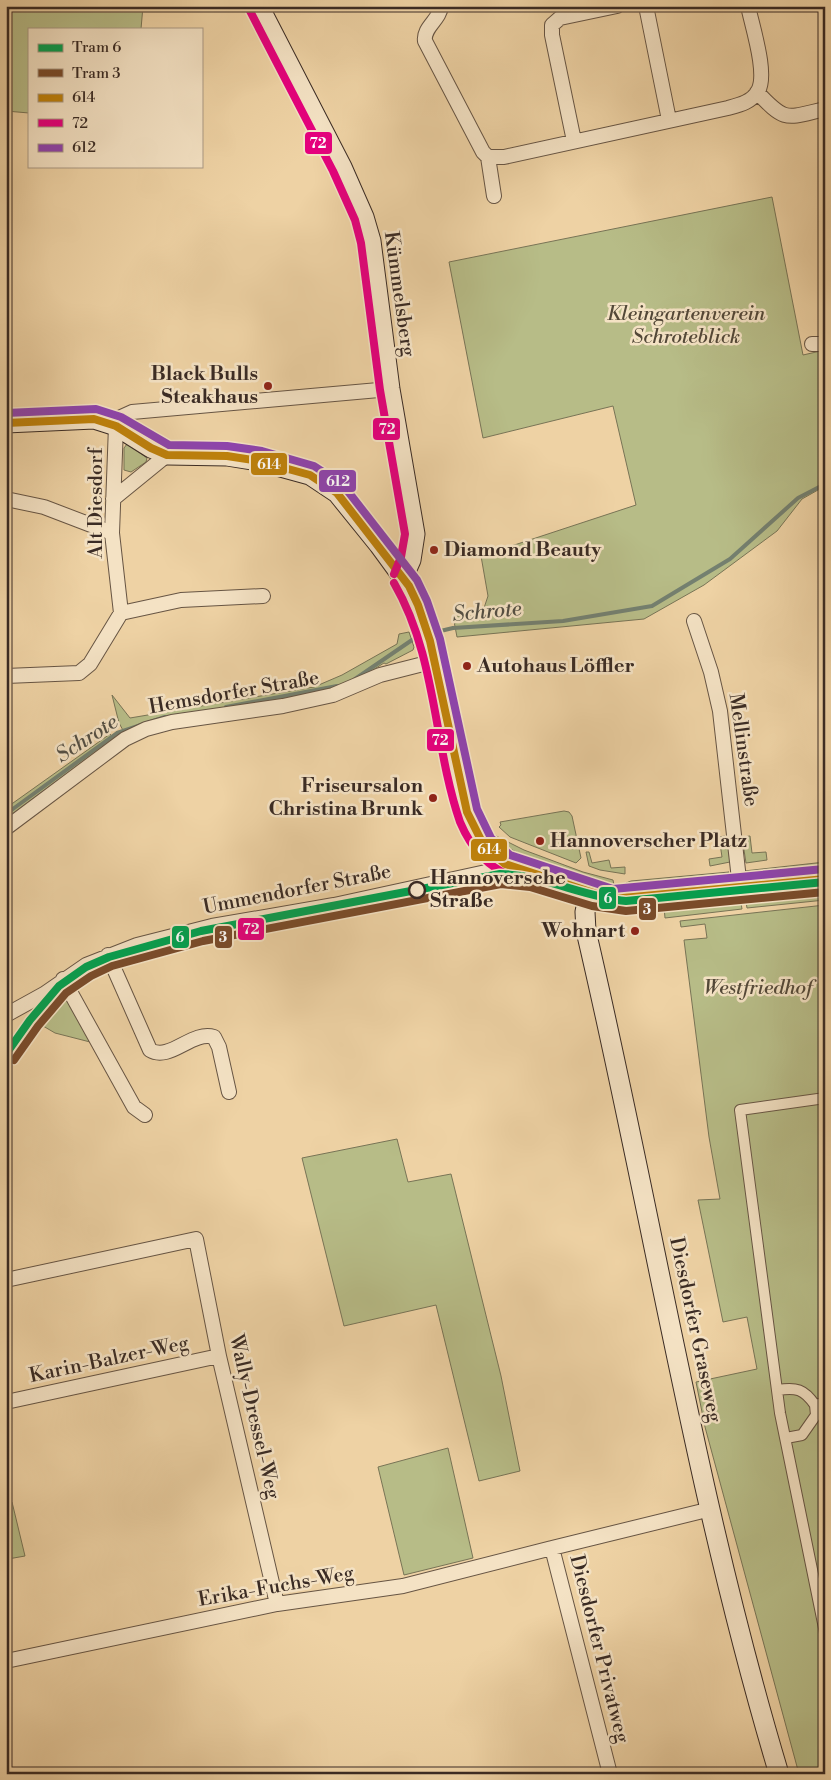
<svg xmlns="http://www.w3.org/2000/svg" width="831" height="1780" font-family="'Libre Bodoni',serif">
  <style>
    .green { fill: #b7bc87; stroke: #787456 }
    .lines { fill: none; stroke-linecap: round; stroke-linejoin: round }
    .stream { stroke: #748070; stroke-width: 4 }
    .pedestrian-casing { stroke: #675544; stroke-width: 12 }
    .minor-casing { stroke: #675544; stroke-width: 16 }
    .secondary-casing { stroke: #3a2b24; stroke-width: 21 }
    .pedestrian { stroke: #f4e2c4; stroke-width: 10 }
    .minor { stroke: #f4e2c4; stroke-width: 14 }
    .secondary { stroke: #f4e2c4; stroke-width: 19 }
    .bus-1-casing { stroke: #f4e2c4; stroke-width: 11 }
    .bus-2-casing { stroke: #f4e2c4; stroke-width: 11 }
    .bus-3-casing { stroke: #f4e2c4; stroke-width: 11 }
    .bus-1 { stroke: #be810b; stroke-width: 8 }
    .bus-2 { stroke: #e5007d; stroke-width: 8 }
    .bus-3 { stroke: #8e44ad; stroke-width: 8 }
    .tram-1-casing { stroke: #f4e2c4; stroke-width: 11 }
    .tram-2-casing { stroke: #f4e2c4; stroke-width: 11 }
    .tram-1 { stroke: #03a04f; stroke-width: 8 }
    .tram-2 { stroke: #7a4b2a; stroke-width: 8 }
    .poi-dot { fill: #8f2418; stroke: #f4e2c4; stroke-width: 2 }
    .stop-dot { fill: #f4e2c4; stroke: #3a2b24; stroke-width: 2.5 }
    .labels { text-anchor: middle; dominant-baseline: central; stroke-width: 5; stroke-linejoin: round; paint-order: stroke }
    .street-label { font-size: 20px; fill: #3a2b24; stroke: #f4e2c4 }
    .park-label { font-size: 20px; font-style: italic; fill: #534838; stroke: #f4e2c4 }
    .poi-label { font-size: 20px; font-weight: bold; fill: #3a2b24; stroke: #f4e2c4; text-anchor: end }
    .stop-label { font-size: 20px; font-weight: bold; fill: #3a2b24; stroke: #f4e2c4; text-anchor: start }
    .water-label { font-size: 21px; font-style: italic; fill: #524e44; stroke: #f4e2c4 }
    .line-badge { stroke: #f4e2c4; stroke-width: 2 }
    .badge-label { font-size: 14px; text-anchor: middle; font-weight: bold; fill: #fff }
  </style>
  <rect width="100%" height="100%" fill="#eed2a4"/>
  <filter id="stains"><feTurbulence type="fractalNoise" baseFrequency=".004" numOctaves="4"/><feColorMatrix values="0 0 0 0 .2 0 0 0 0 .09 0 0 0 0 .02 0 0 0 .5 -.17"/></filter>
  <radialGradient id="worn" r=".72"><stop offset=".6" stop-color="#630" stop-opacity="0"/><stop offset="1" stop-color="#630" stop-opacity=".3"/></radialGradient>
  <!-- green -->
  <path class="green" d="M6,6h137l-2,23h-112v84l-23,-2z
    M772,197l31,158 22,-5v136l-23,13 -25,32 -73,54 -60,34 -187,18 -4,-21h34l-3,-8 4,-12 -7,-40 155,-51 -23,-99 -130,32 -34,-176z
    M127,444l20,14 -1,4 -15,10 -7,-2v-22z
    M409,632l5,15 -1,3 -27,14 -2,-1 -29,18 -37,12 -194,39 -5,-9 -7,-28 18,23 184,-31 28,-12 55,-31 2,-10z
    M110,734l6,7 -110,80v-13z
    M564,811l5,1 3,4 9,42 -5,5 -66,-26 -11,-10 2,-2 -1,-3z
    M496,836l28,14 59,22 30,8 1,5c-33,-5 -95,-26 -121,-48z
    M725,836l1,8h2l2,18 -20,4 -1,-7 13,-2 -3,-20z
    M750,836l2,17 14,-1 1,8 -21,3 -4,-26z
    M586,852h3l3,11 17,-3 2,8 14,-1v7l-25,-4 -11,-4z
    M825,862v5l-73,8 -8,-4z
    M729,872l-11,6 -93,8 1,-3 5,-2z
    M825,894v6l-78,8 -1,-6z
    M741,903l1,6 -77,9 -1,-11 17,-2 5,4z
    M825,905v869h-26l-94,-347 -9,-45 61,-13 -10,-52 -24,5 -25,-122 22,-1 -11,-62 -25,-197 23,-2 -2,-14 -24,3 -1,-6z
    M63,994l31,49 -39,-10 -17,-10 11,-16z
    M397,1139l11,43 43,-8 50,202 19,95 -41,10 -43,-176 -92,21 -42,-168z
    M448,1448l25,110 -69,17 -26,-108z
    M12,1502l13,54 -17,3 -2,-56z"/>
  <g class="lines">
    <!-- stream -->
    <path class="stream" d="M432,633l21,-5 110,-7 89,-15 78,-47 68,-61 27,-14
      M355,679l57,-39 11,-4
      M226,707l111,-21
      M6,814l111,-81 48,-16"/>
    <!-- pedestrian casing -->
    <g class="pedestrian-casing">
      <path id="pedestrian" d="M825,1098l-85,12 40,303 45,220
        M778,1390c18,-3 26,-1 37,15l10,-2
        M786,1438l16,-3 14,-20 -1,-10"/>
    </g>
    <!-- minor casing -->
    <g class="minor-casing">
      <path id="minor" d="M441,6c-1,14 -18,21 -16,35l58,111 5,5 6,39
        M646,6l23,114
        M757,92c29,31 29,26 68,17
        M574,141l-22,-106v-10l8,-7 57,-12
        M488,157h16l224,-49c11,-3 24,-6 30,-17 10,-17 -6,-65 -10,-85
        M812,344h13
        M6,499l38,8 68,26
        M113,499l54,-44
        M121,613l60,-13 82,-4
        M694,621l17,51 9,39 20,177
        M6,676l73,-3 11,-9 31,-51 -9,-80 4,-107 5,-9 11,-5 258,-23
        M6,828l119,-89 21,-10 26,-7 111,-16 50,-11 47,-20 55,-14
        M108,955l42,95c20,12 42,-20 64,-13l5,10 10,45
        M63,979l71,128 11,8
        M6,1015l38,-21 42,-29 51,-20 75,-19 122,-21 161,-35 21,-2
        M6,1280l190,-41 23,117 58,248
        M6,1402l213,-46
        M6,1661l271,-57 126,-18 149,-38
        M610,1774l-58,-226 159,-39"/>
    </g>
    <!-- secondary casing -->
    <g class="secondary-casing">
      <path id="secondary" d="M259,6l83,161 22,50 7,24 19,148 25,145 -4,26 -8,18
        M6,423l88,-4 22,7 35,22 16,7 60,1 32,5 51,14 27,18 42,52 30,41 9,19 12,36 37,171 16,32 22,20 74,26 33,9 40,-2 173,-18
        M589,893l-4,19 1,19c66,281 110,567 193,843"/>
    </g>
    <!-- pedestrian -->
    <use href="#pedestrian" class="pedestrian"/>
    <!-- minor -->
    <use href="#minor" class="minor"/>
    <!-- secondary -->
    <use href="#secondary" class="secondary"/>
    <!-- bus-1 casing -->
    <g class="bus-1-casing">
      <path id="bus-1" d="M6,423l88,-4 22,7 35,22 16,7 60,1 32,5 51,14 27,18 72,93 9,19 12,36 37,171 16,32 22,20 107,35 213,-20"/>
    </g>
    <!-- bus-2 casing -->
    <g class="bus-2-casing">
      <path id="bus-2" d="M250,11l83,160 22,49 6,23 19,147 25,144 -4,23 -7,17
        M394,583c43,74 39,160 66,239 11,26 27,46 54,55
        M13,1043c24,-26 47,-53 79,-70 69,-35 166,-44 242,-58 54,-10 108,-23 163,-35l21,-2"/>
    </g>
    <!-- bus-3 casing -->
    <g class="bus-3-casing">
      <path id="bus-3" d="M6,413l90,-4 25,8 48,28 58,1 35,5 52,15 29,19 74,95 10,21 13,38 37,170 14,29 19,17 103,34 211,-20"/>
    </g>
    <!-- bus-1 -->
    <use href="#bus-1" class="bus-1"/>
    <!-- bus-2 -->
    <use href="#bus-2" class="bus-2"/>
    <!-- bus-3 -->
    <use href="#bus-3" class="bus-3"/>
    <!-- tram-1 casing -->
    <g class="tram-1-casing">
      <path id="tram-1" d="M6,1054l24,-34 29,-34 27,-19 23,-10 92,-26 299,-57c44,1 83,23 126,27l199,-19"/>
    </g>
    <!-- tram-2 casing -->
    <g class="tram-2-casing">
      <path id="tram-2" d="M14,1060l24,-34 28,-33 25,-17 21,-10 91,-25 298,-57 29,3 62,19 34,5 199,-19"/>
    </g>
    <!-- tram-1 -->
    <use href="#tram-1" class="tram-1"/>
    <!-- tram-2 -->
    <use href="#tram-2" class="tram-2"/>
  </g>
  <!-- markers -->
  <g class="poi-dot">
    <circle cx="268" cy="386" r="5"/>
    <circle cx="434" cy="550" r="5"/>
    <circle cx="467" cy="666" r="5"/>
    <circle cx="433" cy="798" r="5"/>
    <circle cx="540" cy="841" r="5"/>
    <circle cx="635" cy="931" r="5"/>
  </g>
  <circle class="stop-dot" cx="417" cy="890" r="8"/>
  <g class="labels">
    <!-- street labels -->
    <g class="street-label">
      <text transform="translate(399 294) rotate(82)">Kümmelsberg</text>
      <text transform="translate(96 503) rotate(-90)">Alt Diesdorf</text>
      <text transform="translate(234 693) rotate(-10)">Hemsdorfer Straße</text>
      <text transform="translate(743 750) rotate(82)">Mellinstraße</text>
      <text transform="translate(297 890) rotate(-11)">Ummendorfer Straße</text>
      <text transform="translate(695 1330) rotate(78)">Diesdorfer Graseweg</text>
      <text transform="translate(109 1360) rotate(-12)">Karin-Balzer-Weg</text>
      <text transform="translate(254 1417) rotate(77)">Wally-Dressel-Weg</text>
      <text transform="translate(276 1587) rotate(-10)">Erika-Fuchs-Weg</text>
      <text transform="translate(599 1649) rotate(76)">Diesdorfer Privatweg</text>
    </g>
    <!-- park labels -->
    <g class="park-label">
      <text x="686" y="314">Kleingartenverein<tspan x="686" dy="23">Schroteblick</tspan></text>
      <text x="758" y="988">Westfriedhof</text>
    </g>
    <!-- poi labels -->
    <g class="poi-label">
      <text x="258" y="374">Black Bulls<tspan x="258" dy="23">Steakhaus</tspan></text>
      <text x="444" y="550" text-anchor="start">Diamond Beauty</text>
      <text x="477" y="666" text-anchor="start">Autohaus Löffler</text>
      <text x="423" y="786">Friseursalon<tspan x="423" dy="23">Christina Brunk</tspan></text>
      <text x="550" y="841" text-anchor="start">Hannoverscher Platz</text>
      <text x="625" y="931">Wohnart</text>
    </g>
    <!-- stop labels -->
    <g class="stop-label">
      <text x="430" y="878">Hannoversche<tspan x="430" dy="23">Straße</tspan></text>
    </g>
    <!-- water labels -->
    <g class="water-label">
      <text transform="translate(487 612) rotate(-5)">Schrote</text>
      <text transform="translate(87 739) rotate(-33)">Schrote</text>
    </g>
  </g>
  <g class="line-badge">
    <rect x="304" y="131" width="29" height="24" rx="5" fill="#e5007d"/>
    <rect x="372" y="417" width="29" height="24" rx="5" fill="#e5007d"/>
    <rect x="250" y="452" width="38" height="24" rx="5" fill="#be810b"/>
    <rect x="318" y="469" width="39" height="24" rx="5" fill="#8e44ad"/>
    <rect x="426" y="728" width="29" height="24" rx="5" fill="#e5007d"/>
    <rect x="470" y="838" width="38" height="24" rx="5" fill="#be810b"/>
    <rect x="598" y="886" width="19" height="24" rx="5" fill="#03a04f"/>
    <rect x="638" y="897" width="19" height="24" rx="5" fill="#7a4b2a"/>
    <rect x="237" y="917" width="28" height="24" rx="5" fill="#e5007d"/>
    <rect x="171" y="925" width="19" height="24" rx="5" fill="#03a04f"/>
    <rect x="214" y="925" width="19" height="24" rx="5" fill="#7a4b2a"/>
  </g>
  <g class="badge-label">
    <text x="318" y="148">72</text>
    <text x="387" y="434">72</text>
    <text x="269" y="469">614</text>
    <text x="338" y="486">612</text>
    <text x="440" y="745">72</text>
    <text x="489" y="854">614</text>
    <text x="608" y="903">6</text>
    <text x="647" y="914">3</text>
    <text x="251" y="934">72</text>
    <text x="180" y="942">6</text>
    <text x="223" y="942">3</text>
  </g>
  <!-- margin -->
  <rect width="831" height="1780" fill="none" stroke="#eed2a4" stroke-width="25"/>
  <rect x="8" y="8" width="816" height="1765" fill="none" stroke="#3a2b24" stroke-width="2.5"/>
  <rect x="12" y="12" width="806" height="1755" fill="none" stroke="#3a2b24"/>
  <!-- legend -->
  <rect x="28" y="28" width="175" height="140" fill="#f4e2c4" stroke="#aa9984"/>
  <rect x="38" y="44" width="25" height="8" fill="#03a04f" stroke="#aa9984"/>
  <text x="72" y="52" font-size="15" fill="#3a2b24">Tram 6</text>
  <rect x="38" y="69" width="25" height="8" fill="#7a4b2a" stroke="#aa9984"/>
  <text x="72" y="78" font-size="15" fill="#3a2b24">Tram 3</text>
  <rect x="38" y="94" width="25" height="8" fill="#be810b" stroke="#aa9984"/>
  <text x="72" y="102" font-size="15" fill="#3a2b24">614</text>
  <rect x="38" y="119" width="25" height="8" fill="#e5007d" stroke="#aa9984"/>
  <text x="72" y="128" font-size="15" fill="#3a2b24">72</text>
  <rect x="38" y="144" width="25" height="8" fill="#8e44ad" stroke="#aa9984"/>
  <text x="72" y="152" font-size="15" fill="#3a2b24">612</text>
  <rect width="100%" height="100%" filter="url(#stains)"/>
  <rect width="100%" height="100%" fill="url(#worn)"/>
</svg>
